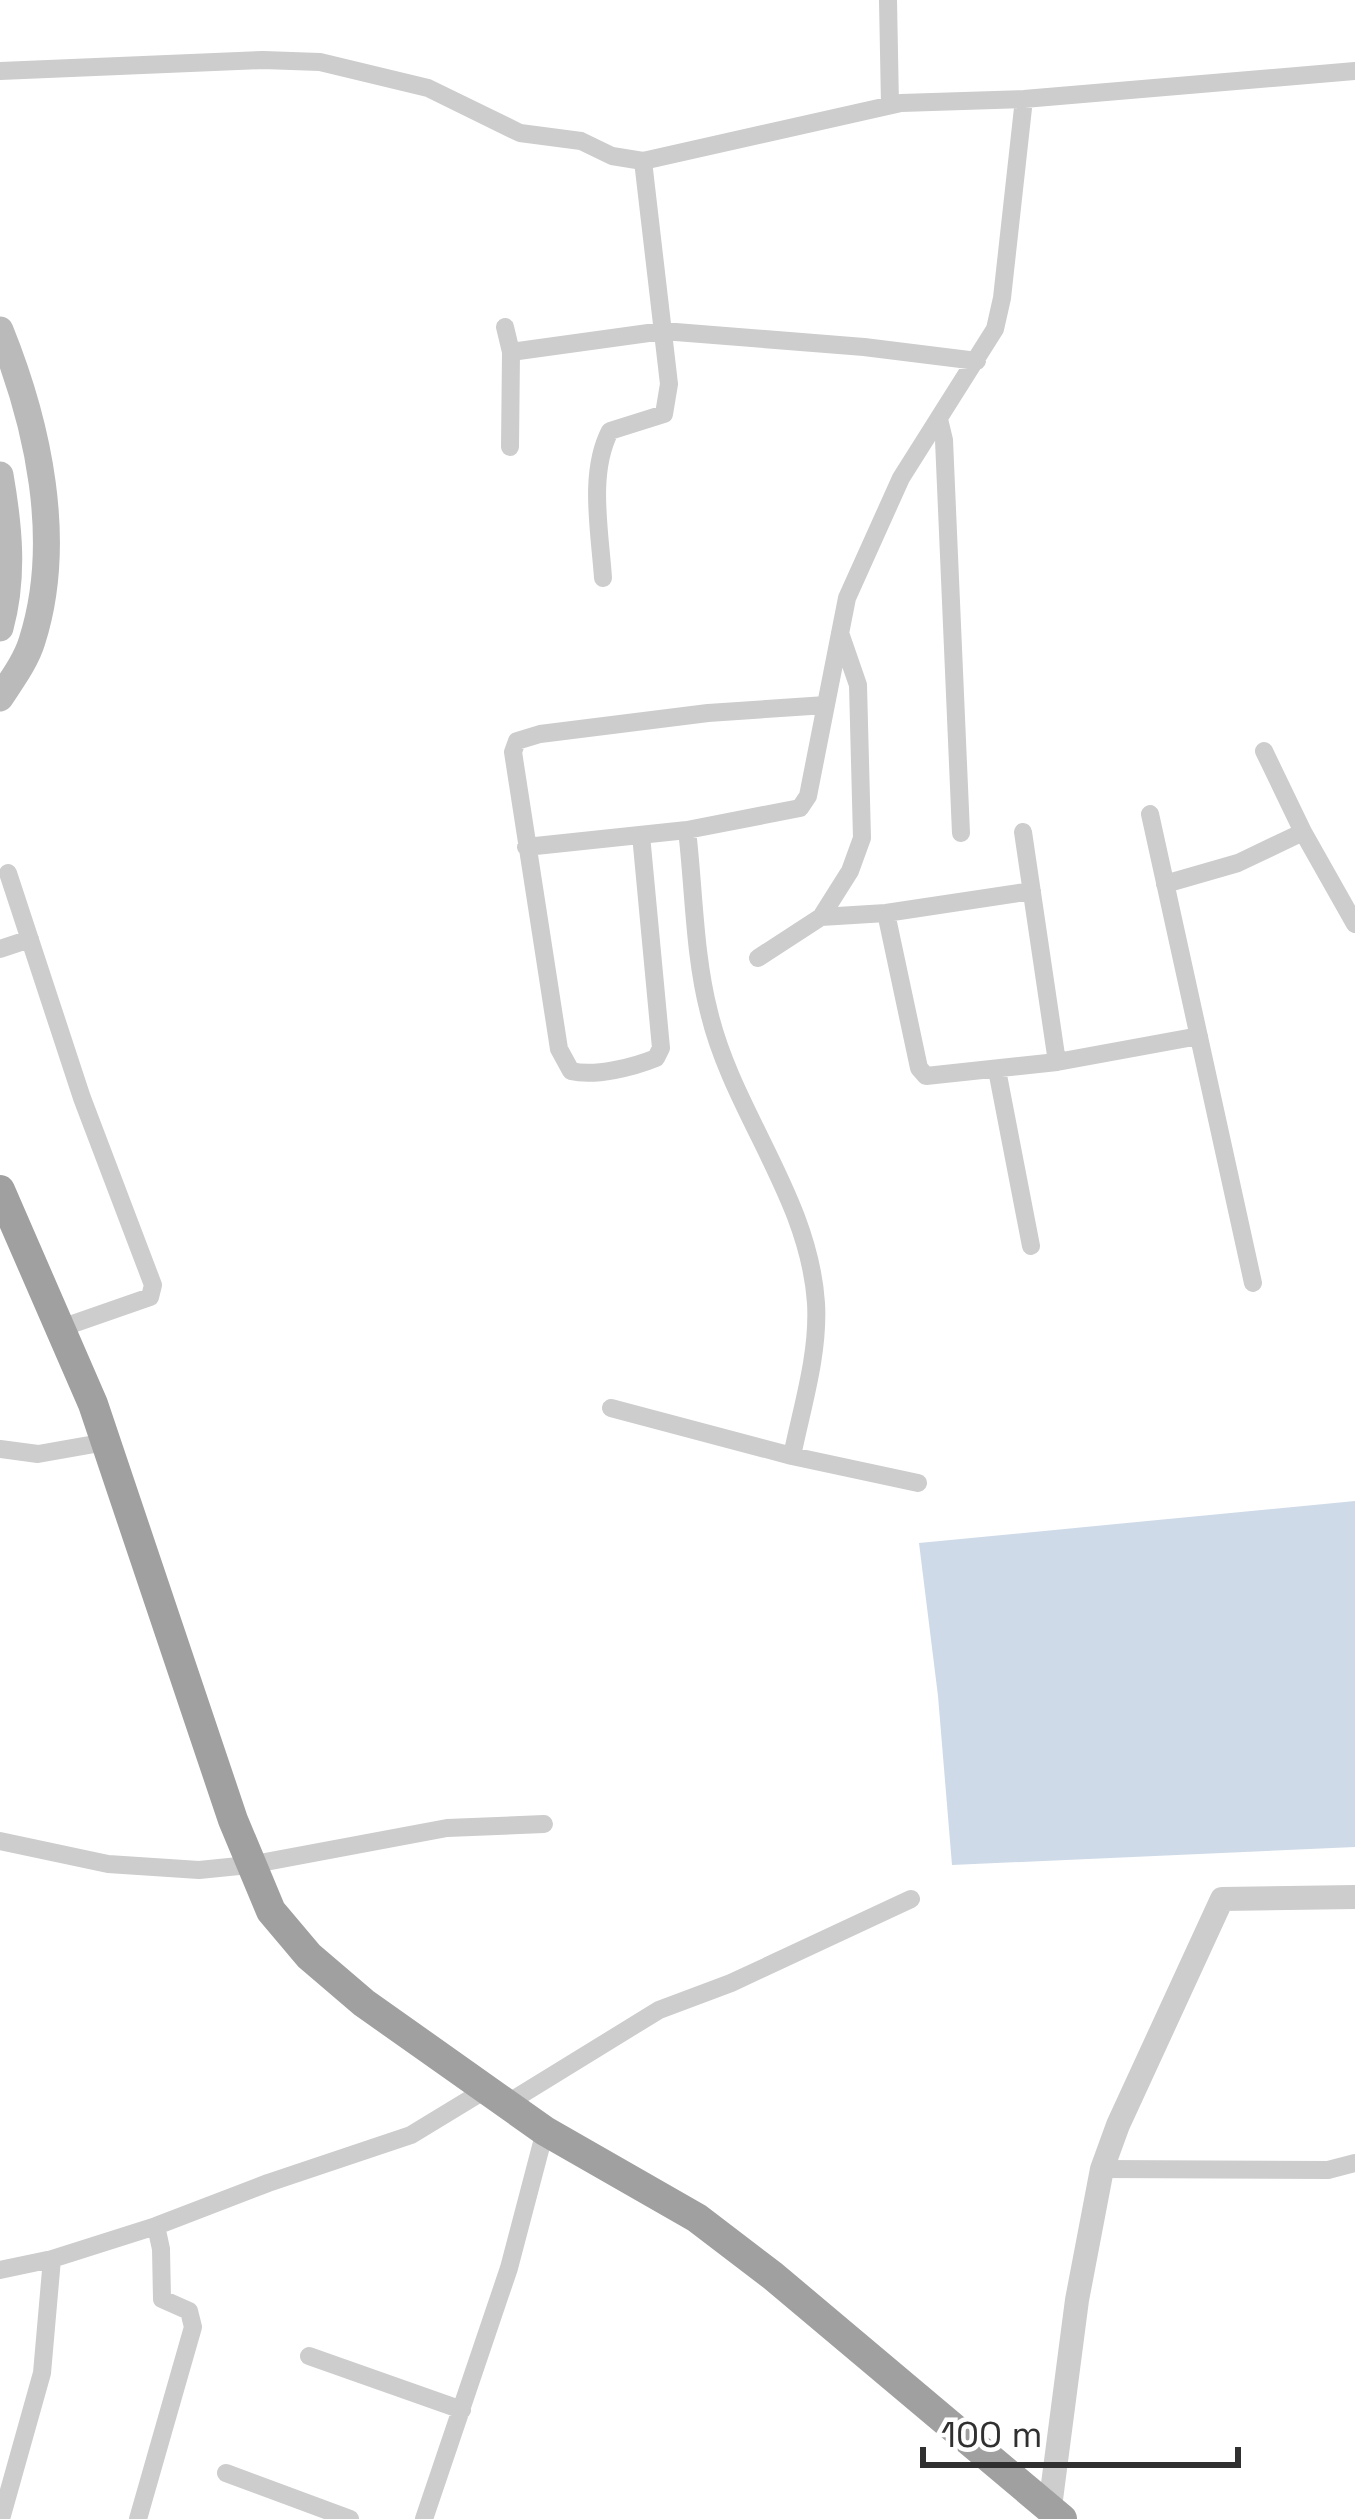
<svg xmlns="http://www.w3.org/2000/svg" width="1355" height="2519" font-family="'Space Grotesk',sans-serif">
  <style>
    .water { fill: #cfdae8 }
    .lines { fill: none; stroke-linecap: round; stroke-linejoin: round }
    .minor { stroke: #cdcdcd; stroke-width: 18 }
    .tertiary { stroke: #cdcdcd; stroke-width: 24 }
    .secondary { stroke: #bababa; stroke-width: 27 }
    .trunk { stroke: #a0a0a0; stroke-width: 30 }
  </style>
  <rect width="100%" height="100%" fill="#fff"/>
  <!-- water -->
  <path class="water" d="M1355,1501v346l-403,18 -14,-169 -19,-153z"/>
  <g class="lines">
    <!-- minor -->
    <path class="minor" d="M888,0l2,105
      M0,71l263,-11 57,2 108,26 92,45 61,8 31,15 31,5 258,-58 123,-4 331,-28
      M505,327l6,25 -1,95
      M511,352l152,-21 201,16 113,14
      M939,419l5,21 17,393
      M603,578c-3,-46 -15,-105 7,-147l54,-17 5,-30 -26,-223
      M1264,751l39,81 52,92
      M1150,814l103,469
      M687,830c7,59 7,124 22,182 24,101 100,185 107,291 3,51 -14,104 -24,153
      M1023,832l34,230
      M641,835l20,213 -5,10c-22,9 -61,19 -85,13l-12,-22 -46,-297 4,-11 23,-7 168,-21 118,-8
      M526,847l161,-17 113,-22 8,-12 39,-198 54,-120 94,-149 7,-31 22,-199
      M8,873l74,225 71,187 -3,12 -89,31
      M1165,884l73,-21 65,-31
      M886,913l33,155 7,8 131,-14 142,-26
      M821,917l65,-4 146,-22
      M0,949l30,-10
      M758,958l63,-41 29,-46 12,-33 -4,-153 -18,-52
      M997,1070l34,176
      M611,1408l181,48 126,27
      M0,1449l38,5 68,-12
      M0,1841l108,23 91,6 50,-5 198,-37 97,-4
      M506,2104l153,-94 72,-27 180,-84
      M1102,2169l226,1 27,-7
      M0,2270l52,-11 104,-33 112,-43 143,-48 74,-45
      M309,2356l153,54
      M226,2473l124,46
      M1,2519l41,-146 10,-114
      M138,2519l55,-192 -4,-16 -27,-12 -1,-50 -5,-23
      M424,2519l85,-251 36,-137"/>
    <!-- tertiary -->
    <path class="tertiary" d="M1050,2507l27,-207 25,-131 16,-44 104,-226 133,-2"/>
    <!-- secondary -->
    <path class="secondary" d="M0,330c38,94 64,211 32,311 -6,20 -21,40 -32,57
      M0,475c9,52 14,102 0,153"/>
    <!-- trunk -->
    <path class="trunk" d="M0,1190l93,214 140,416 38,91 38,45 55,47 181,128 152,87 76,58 289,243"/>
  </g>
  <!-- scale -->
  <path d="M923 2447v18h315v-18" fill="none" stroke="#303030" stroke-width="6"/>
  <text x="941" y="2447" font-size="36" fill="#303030" stroke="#ffffff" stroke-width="9" paint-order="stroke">100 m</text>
</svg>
